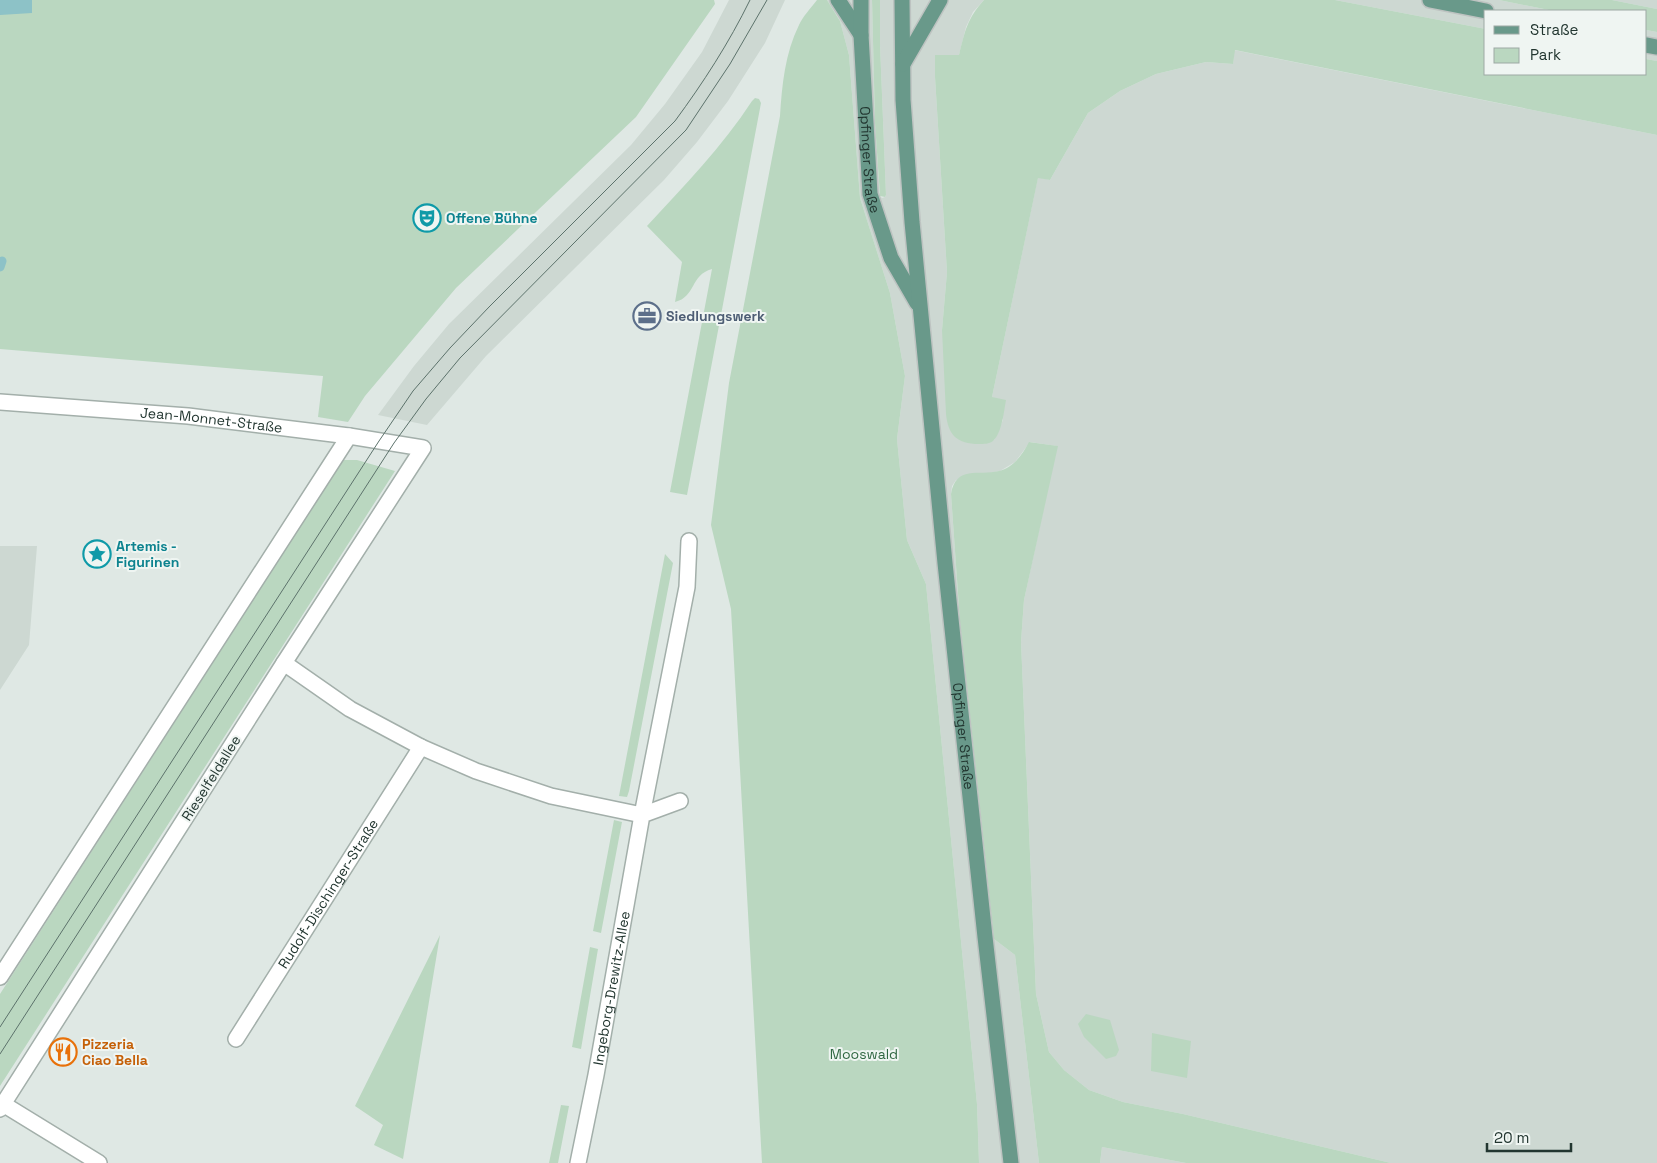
<svg xmlns="http://www.w3.org/2000/svg" width="1657" height="1163" font-family="'Space Grotesk',sans-serif">
  <style>
    .built { fill: #cdd8d2 }
    .green { fill: #bad7c0 }
    .water { fill: #8dc2c7 }
    .lines { fill: none; stroke-linecap: round; stroke-linejoin: round }
    .stream { stroke: #8dc2c7; stroke-width: 9 }
    .minor-casing { stroke: #a3afaa; stroke-width: 18 }
    .major-casing { stroke: #bdc3c1; stroke-width: 18 }
    .minor { stroke: #fff; stroke-width: 15 }
    .major { stroke: #69998a; stroke-width: 15 }
    .tram { stroke: #5c726b; stroke-width: 1 }
    .labels { text-anchor: middle; dominant-baseline: central; stroke-width: 4; stroke-linejoin: round; paint-order: stroke }
    .street-label { font-size: 14px; fill: #223630; stroke: #eff5f2 }
    .culture-label { font-size: 14px; font-weight: bold; fill: #0d838f; stroke: #eff5f2; text-anchor: start }
    .service-label { font-size: 14px; font-weight: bold; fill: #4e5e75; stroke: #eff5f2; text-anchor: start }
    .food-label { font-size: 14px; font-weight: bold; fill: #c56008; stroke: #eff5f2; text-anchor: start }
    .park-label { font-size: 14px; fill: #316843; stroke: #eff5f2 }
  </style>
  <rect width="100%" height="100%" fill="#dfe8e4"/>
  <!-- built -->
  <path class="built" d="M729,0h56l-20,43 -37,58 -31,41 -33,38 -178,176 -59,69 -49,-10 36,-49 35,-42 182,-179 34,-41 37,-52z
    M827,0h45l3,123 5,73 2,2 3,-1 1,-2 -6,-151v-44h104l-11,12 -7,15 -7,28 -24,1v21l12,195 -5,58 52,110 9,-20 -11,-23 46,-220 12,3 38,-67 32,-22 36,-17 50,-12 27,2 1,-14 423,85v1028h-266l-208,-49 -60,-12 -34,-12 -25,-20 -15,-18 -13,-58 -15,-352 3,-42 33,-154 -27,-4 -15,20 -15,9 -44,9 -4,6 -1,8 9,128 34,317 21,16 24,208h-60l-2,-59 -51,-520 -19,-44 -10,-101 8,-63 -15,-83 -30,-95 -11,-143 -9,-34z
    M1335,0h164l55,11h-68v18z
    M1612,0h45v9z
    M1646,30l11,2v29l-11,-2z
    M0,546h37l-8,99 -29,45z
    M1102,1147l84,16h-86z"/>
  <!-- green -->
  <path class="green" d="M0,0h714l1,4 -79,113 -180,171 -91,108 -17,26 -30,-5 5,-41 -323,-27z
    M817,0h10l13,21 9,34 11,143 30,95 15,83 -8,63 10,101 19,44 51,520 2,59h-217l-31,-554 -20,-84 18,-142 51,-267c2,-31 5,-63 19,-91 4,-9 12,-17 18,-25z
    M872,0h8v44l6,151 -1,2 -5,-1 -5,-73z
    M984,0h351l151,29v45h160v-15l11,2v74l-422,-85 -2,14 -27,-2 -50,12 -36,17 -32,22 -38,67 -12,-2 -46,219 14,3c-2,11 -4,33 -13,41 -4,3 -9,3 -14,3 -22,0 -31,-9 -33,-30l-4,-84 5,-58 -12,-195v-22h24c6,-24 8,-36 25,-55z
    M1499,0h113l45,9v23l-11,-2v-19h-92z
    M755,98l4,1 2,4 -74,392 -17,-3 42,-223c-22,6 -16,28 -37,33l7,-40 -35,-36c37,-40 75,-79 105,-125z
    M1029,442l29,4 -34,154 -3,42 15,352 13,58 15,18 25,20 34,12 60,12 208,49h-205l-84,-16 -2,16h-61l-24,-208 -21,-16 -34,-317 -9,-128c5,-29 27,-18 48,-23 14,-3 24,-17 30,-29z
    M343,460h14l38,11 -395,615v-92z
    M665,554l8,9 -44,228 -2,6 -8,-1z
    M614,820l8,2 -21,111 -8,-2z
    M440,935l-37,224 -29,-14 9,-20 -28,-19z
    M590,947l8,2 -17,100 -9,-2z
    M1086,1014l24,6 9,30 -3,6 -10,3 -22,-22 -6,-13z
    M1152,1033l39,8 -4,37 -36,-7z
    M561,1105l8,1 -11,57h-9z"/>
  <!-- water -->
  <path class="water" d="M0,0h32v13l-32,2z"/>
  <g class="lines">
    <!-- stream -->
    <path class="stream" d="M0,267l2,-6"/>
    <!-- minor casing -->
    <g class="minor-casing">
      <g id="minor">
        <path id="s1" d="M0,402l188,14 161,20 74,12 -139,215 -284,446"/>
        <path d="M284,663l66,46 71,38 55,24 75,25 91,19 45,-228 2,-46"/>
        <path d="M0,977l349,-541"/>
        <path id="s2" d="M236,1039l185,-292"/>
        <path d="M3,1104l96,59"/>
        <path id="s3" d="M578,1163l18,-88 46,-260 38,-14"/>
      </g>
    </g>
    <!-- major casing -->
    <g class="major-casing">
      <g id="major">
        <path d="M838,0l23,35"/>
        <path id="s4" d="M861,0v35l9,159 21,64 26,45"/>
        <path id="s5" d="M902,0l1,100 9,122 33,341 40,374 26,226"/>
        <path d="M1430,0l56,11"/>
        <path d="M1646,45l11,2"/>
        <path d="M903,64l37,-64"/>
      </g>
    </g>
    <!-- minor -->
    <use href="#minor" class="minor"/>
    <!-- major -->
    <use href="#major" class="major"/>
    <!-- tram -->
    <path class="tram" d="M0,1027l379,-586 34,-50 37,-43 39,-41 186,-186c28,-38 54,-78 75,-121
      M0,1054l394,-611 32,-44 34,-41 226,-228 44,-66 37,-64"/>
  </g>
  <!-- icons -->
  <defs>
    <g id="theatre-ring" transform="scale(1.4375)"><circle r="9.5" fill="#eff5f2" stroke="#0f9aa8" stroke-width="1.5"/><path d="M-5-5.5Q0-4 5-5.5V0Q5 5 0 6Q-5 5-5 0ZM-3.3-2.5H-1v1.5H-3.3ZM1-2.5H3.3v1.5H1ZM-2.8 1Q0 5.5 2.8 1Z" fill="#0f9aa8"/></g>
    <g id="office-ring" transform="scale(1.4375)"><circle r="9.5" fill="#eff5f2" stroke="#5c6f8a" stroke-width="1.5"/><path d="M-6-3h4V-5.5h4V-3h4V5H-6ZM-1-4.5V-3h2v-1.5ZM-6 0V1H6V0Z" fill="#5c6f8a"/></g>
    <g id="sight-ring" transform="scale(1.4375)"><circle r="9.5" fill="#eff5f2" stroke="#0f9aa8" stroke-width="1.5"/><path d="M0-6L1.8-2.2L6-1.7L2.9 1.2L3.7 5.4L0 3.3L-3.7 5.4L-2.9 1.2L-6-1.7L-1.8-2.2Z" fill="#0f9aa8"/></g>
    <g id="restaurant-ring" transform="scale(1.4375)"><circle r="9.5" fill="#eff5f2" stroke="#e8710a" stroke-width="1.5"/><path d="M-5-6h1v4h1v-4h1v4h1v-4h1v5L-1.5 .5V6h-2V.5L-5-1ZM5-6V6H3V1.5H1.5Q1.5-4 5-6Z" fill="#e8710a"/></g>
  </defs>
  <g fill-rule="evenodd">
    <use href="#theatre-ring" x="427" y="218"/>
    <use href="#office-ring" x="647" y="316"/>
    <use href="#sight-ring" x="97" y="554"/>
    <use href="#restaurant-ring" x="63" y="1052"/>
  </g>
  <g class="labels">
    <!-- street labels -->
    <g class="street-label">
      <text stroke="none"><textPath href="#s4" startOffset="160">Opfinger Straße</textPath></text>
      <text stroke="none"><textPath href="#s1" startOffset="212">Jean-Monnet-Straße</textPath></text>
      <text stroke="none"><textPath href="#s5" startOffset="739">Opfinger Straße</textPath></text>
      <text transform="translate(211 778) rotate(-58)">Rieselfeldallee</text>
      <text stroke="none"><textPath href="#s2" startOffset="172">Rudolf-Dischinger-Straße</textPath></text>
      <text stroke="none"><textPath href="#s3" startOffset="178">Ingeborg-Drewitz-Allee</textPath></text>
    </g>
    <!-- culture labels -->
    <g class="culture-label">
      <text x="446" y="218">Offene Bühne</text>
      <text x="116" y="546">Artemis -<tspan x="116" dy="16">Figurinen</tspan></text>
    </g>
    <!-- service labels -->
    <g class="service-label">
      <text x="666" y="316">Siedlungswerk</text>
    </g>
    <!-- food labels -->
    <g class="food-label">
      <text x="82" y="1044">Pizzeria<tspan x="82" dy="16">Ciao Bella</tspan></text>
    </g>
    <!-- park labels -->
    <g class="park-label">
      <text x="864" y="1054">Mooswald</text>
    </g>
  </g>
  <!-- legend -->
  <rect x="1484" y="10" width="162" height="65" fill="#eff5f2" stroke="#9da9a4"/>
  <rect x="1494" y="26" width="25" height="8" fill="#69998a" stroke="#9da9a4"/>
  <text x="1530" y="35" font-size="15" fill="#223630">Straße</text>
  <rect x="1494" y="48" width="25" height="15" fill="#bad7c0" stroke="#9da9a4"/>
  <text x="1530" y="60" font-size="15" fill="#223630">Park</text>
  <!-- scale -->
  <path d="M1487 1143v8h84v-8" fill="none" stroke="#223630" stroke-width="2.5"/>
  <text x="1494" y="1143" font-size="15" fill="#223630" stroke="#eff5f2" stroke-width="4" paint-order="stroke">20 m</text>
</svg>
